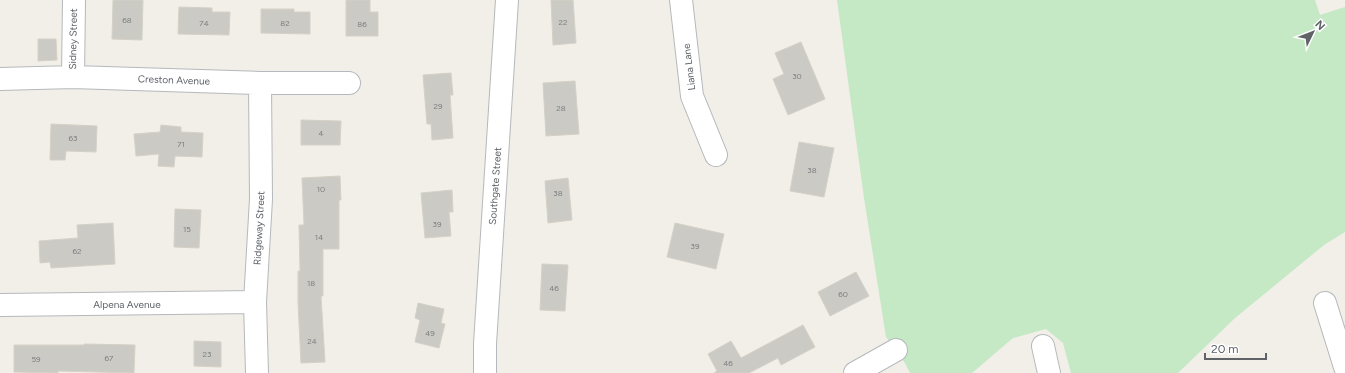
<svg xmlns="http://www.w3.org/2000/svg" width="1345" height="373" font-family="Figtree,sans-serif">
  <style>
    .green { fill: #c5e8c5 }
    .building { fill: #cccac5; stroke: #d6d1c6 }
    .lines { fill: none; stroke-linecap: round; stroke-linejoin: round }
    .minor-casing { stroke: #b5b8bc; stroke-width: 24 }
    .minor { stroke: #fff; stroke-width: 22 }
    .labels { text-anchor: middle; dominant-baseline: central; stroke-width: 3; stroke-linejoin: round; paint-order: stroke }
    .number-label { font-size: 8px; fill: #7a7d7f }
    .street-label { font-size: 10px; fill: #5f6368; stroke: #fff }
  </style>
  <rect width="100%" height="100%" fill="#f1efe8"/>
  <!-- green -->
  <path class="green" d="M837,0h478l5,15 25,-8v225l-21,13 -89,73 -57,55h-107l-8,-30 -17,-14 -33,9 -41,35h-62l-5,-10 -19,-26 -22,-139z"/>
  <!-- building -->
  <path class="building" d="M113,0h30l-1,40 -30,-1z
    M346,0h24v12h8v24h-32z
    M551,0h22l3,43 -23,2z
    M179,7l33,1v4h18l-1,23 -51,-1z
    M261,9h33v3h16v22l-49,-1z
    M38,39h18l1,21 -19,1z
    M801,42l24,57 -37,16 -15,-36 11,-5 -9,-21z
    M451,73l2,22h-3l3,43 -21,2 -1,-16h-4l-4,-49z
    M575,81l4,53 -33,2 -3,-53z
    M301,120l40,1 -1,24h-39z
    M51,124l46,2 -1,26 -30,-1 -1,9h-15z
    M161,125l20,2v5l22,1 -1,24 -27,-1 -1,11 -16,-1 1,-12 -23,2 -2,-22 26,-2z
    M799,142l35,6 -10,49 -34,-6z
    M340,176l1,24h-2v49h-16v47h-2l4,66 -24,1 -3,-60v-32h2l-1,-46h5l-2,-47z
    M568,178l4,42 -24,3 -3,-42z
    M452,190l1,22h-4l2,24 -26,2 -4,-45z
    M175,209l26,1 -2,38 -25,-1z
    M113,223l2,41 -64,4 -1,-6 -10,1 -1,-22 39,-3 -1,-13z
    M675,223l49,11 -8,35 -49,-12z
    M542,264l26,1 -3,46 -25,-1z
    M856,272l13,24 -39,20 -12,-24z
    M418,303l26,6 -3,14 4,1 -6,24 -24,-6 5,-22 -5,-2z
    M803,325l12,22 -34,18 -3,-7 -29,15h-35l3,-2 -9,-17 23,-13 10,17z
    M194,341l27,1v25l-27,-1z
    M84,344l51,1 -1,28 -76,-2v2l-44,-1v-27h70z"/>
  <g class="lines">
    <!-- minor casing -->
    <g class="minor-casing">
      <path id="minor" d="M681,0l11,96 24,59
        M73,77l1,-77
        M0,79l73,-2 187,6h89
        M1325,303l20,64
        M0,305l255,-3
        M1043,346l6,27
        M257,373l-2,-71 6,-103 -1,-116
        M485,373v-29l22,-344
        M855,373l41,-23"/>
    </g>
    <!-- minor -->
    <use href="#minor" class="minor"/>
  </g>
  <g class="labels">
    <!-- number labels -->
    <g class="number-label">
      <text x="127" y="20">68</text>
      <text x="563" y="22">22</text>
      <text x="204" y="23">74</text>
      <text x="285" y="23">82</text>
      <text x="362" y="24">86</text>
      <text x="797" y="76">30</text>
      <text x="438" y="106">29</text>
      <text x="561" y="108">28</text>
      <text x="321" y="133">4</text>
      <text x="73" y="138">63</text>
      <text x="181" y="144">71</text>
      <text x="812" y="170">38</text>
      <text x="321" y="189">10</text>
      <text x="558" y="193">38</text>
      <text x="437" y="224">39</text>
      <text x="187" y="229">15</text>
      <text x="319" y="237">14</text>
      <text x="695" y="246">39</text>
      <text x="77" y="251">62</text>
      <text x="311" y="283">18</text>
      <text x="554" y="288">46</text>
      <text x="843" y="294">60</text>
      <text x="430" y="333">49</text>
      <text x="312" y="341">24</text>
      <text x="207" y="354">23</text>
      <text x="109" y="358">67</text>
      <text x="36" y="359">59</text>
      <text x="728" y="363">46</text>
    </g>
    <!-- street labels -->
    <g class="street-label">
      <text transform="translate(73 39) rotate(-89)">Sidney Street</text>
      <text transform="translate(689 67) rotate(-97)">Liana Lane</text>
      <text transform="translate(174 80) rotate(2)">Creston Avenue</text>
      <text transform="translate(495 186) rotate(-86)">Southgate Street</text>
      <text transform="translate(259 228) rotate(-87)">Ridgeway Street</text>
      <text x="127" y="304">Alpena Avenue</text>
    </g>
  </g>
  <!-- north arrow -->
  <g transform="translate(1313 32) rotate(47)" stroke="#ffffff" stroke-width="3" paint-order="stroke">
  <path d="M0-3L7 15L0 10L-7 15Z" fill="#5f6368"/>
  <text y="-6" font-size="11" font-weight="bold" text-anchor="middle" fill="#5f6368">N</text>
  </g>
  <!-- scale -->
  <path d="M1205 353v6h61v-6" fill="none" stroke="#5f6368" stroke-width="2"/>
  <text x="1211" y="353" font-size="12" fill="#5f6368" stroke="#ffffff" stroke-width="3" paint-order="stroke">20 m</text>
</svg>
